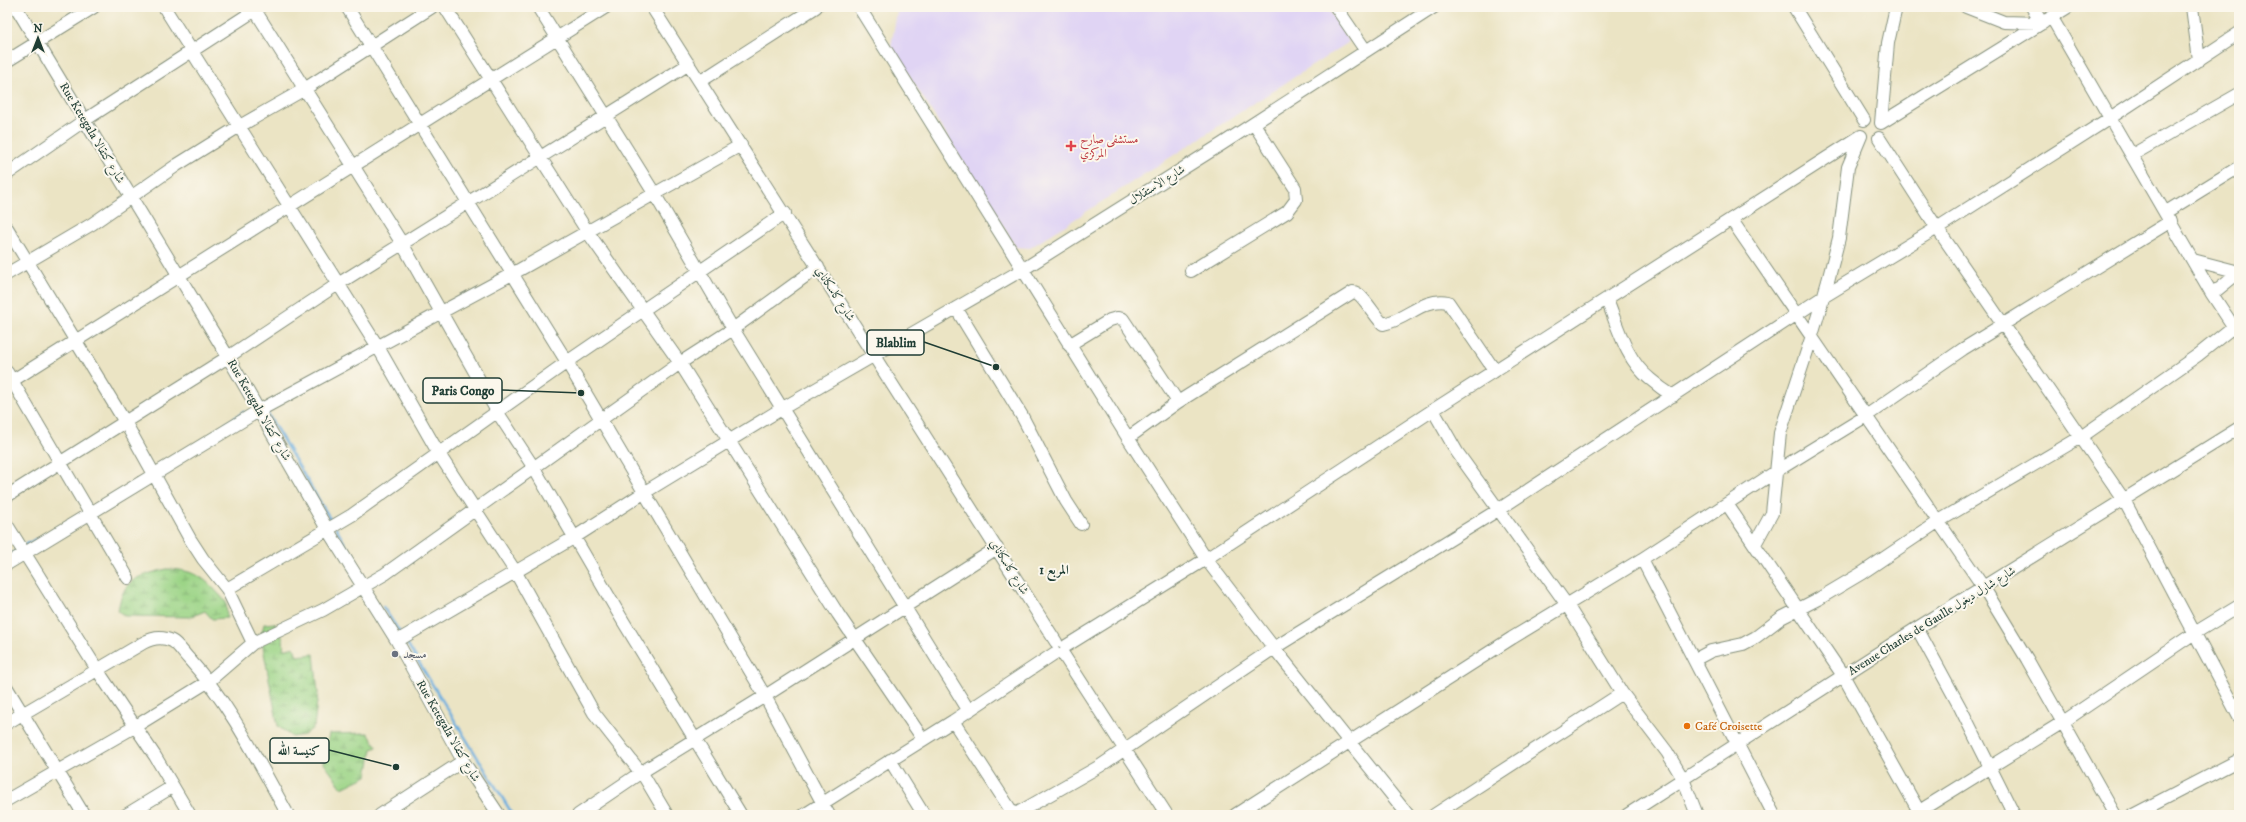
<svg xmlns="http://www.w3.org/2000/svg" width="2246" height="822" font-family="'IM FELL DW Pica',Amiri,serif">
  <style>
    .built { fill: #e0d4f4 }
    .wetland { fill: url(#wetland-marsh); stroke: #5d885d }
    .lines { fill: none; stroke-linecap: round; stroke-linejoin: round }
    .stream { stroke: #6aaedf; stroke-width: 2.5 }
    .minor-casing { stroke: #85907c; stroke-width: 14 }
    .minor { stroke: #fff; stroke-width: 12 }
    .health-dot { fill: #e0444e; stroke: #fbf7ec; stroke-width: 1.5 }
    .worship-dot { fill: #6b7280; stroke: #fbf7ec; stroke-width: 1.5 }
    .food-dot { fill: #e8710a; stroke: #fbf7ec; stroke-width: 1.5 }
    .labels { text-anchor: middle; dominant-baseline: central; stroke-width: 4; stroke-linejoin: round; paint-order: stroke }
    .street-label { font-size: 12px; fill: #1f3d34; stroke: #fbf7ec }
    .health-label { font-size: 12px; fill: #be3a42; stroke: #fbf7ec; text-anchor: start }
    .worship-label { font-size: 12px; fill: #5b616d; stroke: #fbf7ec; text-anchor: start }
    .food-label { font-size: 12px; fill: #c56008; stroke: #fbf7ec; text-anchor: start }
    .neighbourhood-label { font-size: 13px; font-weight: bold; fill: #1f3d34; stroke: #fbf7ec }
    .leader { fill: none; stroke: #1f3d34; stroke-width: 1.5 }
    .callout-dot { fill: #1f3d34; stroke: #fbf7ec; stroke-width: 1.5 }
    .callout { fill: #fbf7ec; stroke: #1f3d34; stroke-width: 1.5 }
    .callout-label { font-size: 13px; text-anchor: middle; font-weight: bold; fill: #1f3d34 }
  </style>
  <defs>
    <pattern id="wetland-marsh" width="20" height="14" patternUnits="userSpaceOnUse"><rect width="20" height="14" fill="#9bd486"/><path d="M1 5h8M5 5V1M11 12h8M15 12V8" fill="none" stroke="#7ead6e"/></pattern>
  </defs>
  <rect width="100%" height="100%" fill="#fbf7ec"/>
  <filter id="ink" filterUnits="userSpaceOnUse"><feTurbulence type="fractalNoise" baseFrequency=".025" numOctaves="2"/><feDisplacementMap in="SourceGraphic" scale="8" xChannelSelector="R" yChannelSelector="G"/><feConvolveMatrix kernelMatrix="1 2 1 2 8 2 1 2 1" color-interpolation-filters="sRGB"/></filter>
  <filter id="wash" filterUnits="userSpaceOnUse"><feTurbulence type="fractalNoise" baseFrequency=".012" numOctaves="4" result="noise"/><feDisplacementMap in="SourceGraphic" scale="16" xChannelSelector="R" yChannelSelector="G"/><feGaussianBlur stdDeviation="0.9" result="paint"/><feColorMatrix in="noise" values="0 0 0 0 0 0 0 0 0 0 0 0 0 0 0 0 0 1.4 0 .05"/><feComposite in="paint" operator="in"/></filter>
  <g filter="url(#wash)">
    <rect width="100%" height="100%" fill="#ebe4c4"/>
    <!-- built -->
    <path class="built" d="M898,7h429l22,35 -319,206 -14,-1 -125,-201z"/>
    <!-- wetland -->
    <path class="wetland" d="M167,569c32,1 39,11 59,33l1,16 -15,1 -7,-8 -15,6 -65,-1 -7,-5c5,-33 20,-35 49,-42z
      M275,623l8,16 1,11 10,-3 3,9 17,-2 4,39 -4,34 -10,8 -12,2 -14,-11 -17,-89 3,-13z
      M368,733l9,14 -5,2 -5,27 -25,12 -19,-26 6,-28z"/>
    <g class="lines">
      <!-- stream -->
      <path class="stream" d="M267,413l65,109
        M226,424l18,-12
        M336,528l21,38
        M25,545l11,-6
        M7,557l12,-8
        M383,607l18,27
        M405,640l108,175"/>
    </g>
  </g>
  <g filter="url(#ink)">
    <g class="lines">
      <!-- minor casing -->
      <g class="minor-casing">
        <path id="minor" d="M16,7l212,350 99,172 70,112 66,120 36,54
          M164,7l214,340 61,107 76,117 79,142 51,65 22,37
          M253,7l150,238 95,168 36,55 89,153 118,194
          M347,7l220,355 198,334 64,119
          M445,7l142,224 93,132 158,251 85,125
          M538,7l116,186 79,136 236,382
          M652,7l404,635
          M859,7l269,431 78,121 68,89 134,167
          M1336,7l30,44
          M1794,7l70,113
          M1966,7l38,15 39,1
          M2032,7l11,16
          M2192,7l7,53
          M2052,18l160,276 27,41
          M7,61l87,-54
          M701,81l115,-74
          M1881,123l187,-116
          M1881,123l7,-80 8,-36
          M1879,138l58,90 187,272 115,217
          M2132,155l107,-61
          M7,174l78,-54 175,-113
          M2166,212l73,-45
          M1731,219l253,369 43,71 88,156
          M7,228l118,194 65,117 13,20 24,30 26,54
          M2193,260l46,12
          M1191,271l96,-59 9,-12 -1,-12 -41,-64
          M7,274l85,-50 85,-59 61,-38 65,-37 129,-83
          M2212,294l27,-22
          M1607,300c11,27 19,60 43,79 7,6 15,12 23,17
          M956,308l66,108 44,85 15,23
          M1069,345l41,-25 7,-2 6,1 55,83
          M7,372l121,206
          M7,384l599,-377
          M1433,410l24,42 110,153 55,88 45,59 16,27 14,36
          M1128,438l50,-36 175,-110c9,0 22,25 30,32 24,-4 40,-27 65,-22l47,69
          M7,496l221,-139 110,-73 351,-220
          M1727,504l117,173 77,138
          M7,525l91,146 57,85 35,59
          M1755,544l17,-31 8,-80 31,-94 17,-58 11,-43 9,-71 13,-31
          M1642,559l132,256
          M7,564l253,-154 252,-136 229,-129
          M227,589l125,-74 215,-153 218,-149
          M1917,628l44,81 53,106
          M397,641l178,-104 70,-45 138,-84 239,-138 200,-126 212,-137
          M1066,646l140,-87 227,-149 428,-274
          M1063,654l104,161
          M1694,660l17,-9 32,-7 13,-7 25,-19 39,-20 42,-25 77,-52 142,-84 117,-82 35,-28
          M7,688l77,127
          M953,721l61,94
          M7,723l136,-80c9,-5 19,-7 29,-2 6,3 12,13 17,18 41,45 69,102 99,156
          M890,760l34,55
          M7,800l129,-74 73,-45 44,-38 70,-33 62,-36 295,-211 53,-34 85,-62
          M126,815l46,-28
          M380,815l83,-54
          M578,815l62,-42 125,-77 232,-148
          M804,815l149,-94 102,-68
          M1014,815l86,-49 174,-118 224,-138 325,-213 114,-69 173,-110 129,-85
          M1235,815l277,-177 130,-79 141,-92 83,-51 97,-67 208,-128
          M1434,815l188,-122
          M1627,815l290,-187 322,-200
          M1913,815l150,-93 130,-88 46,-28
          M2133,815l106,-55"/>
      </g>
      <!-- minor -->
      <use href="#minor" class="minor"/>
    </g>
  </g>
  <!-- markers -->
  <path class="health-dot" d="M1069 140h4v4h4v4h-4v4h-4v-4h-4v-4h4z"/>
  <circle class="worship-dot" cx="395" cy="654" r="4"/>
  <circle class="food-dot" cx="1687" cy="726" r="4"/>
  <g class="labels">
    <!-- street labels -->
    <g class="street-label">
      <text transform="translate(92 133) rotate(59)">Rue Ketegala شارع كتقالا</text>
      <text transform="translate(1157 185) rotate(-32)">شارع الاستقلال</text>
      <text transform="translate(835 294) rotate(57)">شارع كاسكاناي</text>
      <text transform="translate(259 410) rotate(60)">Rue Ketegala شارع كتقالا</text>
      <text transform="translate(1009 567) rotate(58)">شارع كاسكاناي</text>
      <text transform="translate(1932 621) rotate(-32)">Avenue Charles de Gaulle شارع شارل ديغول</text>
      <text transform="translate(448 731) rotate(60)">Rue Ketegala شارع كتقالا</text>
    </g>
    <!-- health labels -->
    <g class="health-label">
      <text x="1080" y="139">مستشفى صارح<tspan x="1080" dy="14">المركزي</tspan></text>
    </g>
    <!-- worship labels -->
    <g class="worship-label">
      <text x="403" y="654">مسجد</text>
    </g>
    <!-- food labels -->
    <g class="food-label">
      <text x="1695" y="726">Café Croisette</text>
    </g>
    <!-- neighbourhood labels -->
    <g class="neighbourhood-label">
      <text x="1054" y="570">المربع 1</text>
    </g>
  </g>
  <!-- callouts -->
  <path class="leader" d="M996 367L924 342M581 393L502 390M396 767L329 750"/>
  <g class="callout-dot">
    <circle cx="996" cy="367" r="4"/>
    <circle cx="581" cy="393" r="4"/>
    <circle cx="396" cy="767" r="4"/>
  </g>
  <g class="callout">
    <rect x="867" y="330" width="57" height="25" rx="4"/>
    <rect x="423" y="378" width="79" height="25" rx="4"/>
    <rect x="270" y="738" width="59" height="25" rx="4"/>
  </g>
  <g class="callout-label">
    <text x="896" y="347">Blablim</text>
    <text x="463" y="395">Paris Congo</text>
    <text x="299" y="755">كنيسة الله</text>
  </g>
  <!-- margin -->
  <rect width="2246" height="822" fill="none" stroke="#fbf7ec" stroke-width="24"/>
  <!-- north arrow -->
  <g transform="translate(38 38)" stroke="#fbf7ec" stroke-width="3" paint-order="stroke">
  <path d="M0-3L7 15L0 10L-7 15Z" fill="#1f3d34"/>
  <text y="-6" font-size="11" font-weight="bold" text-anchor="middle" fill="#1f3d34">N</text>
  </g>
</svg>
